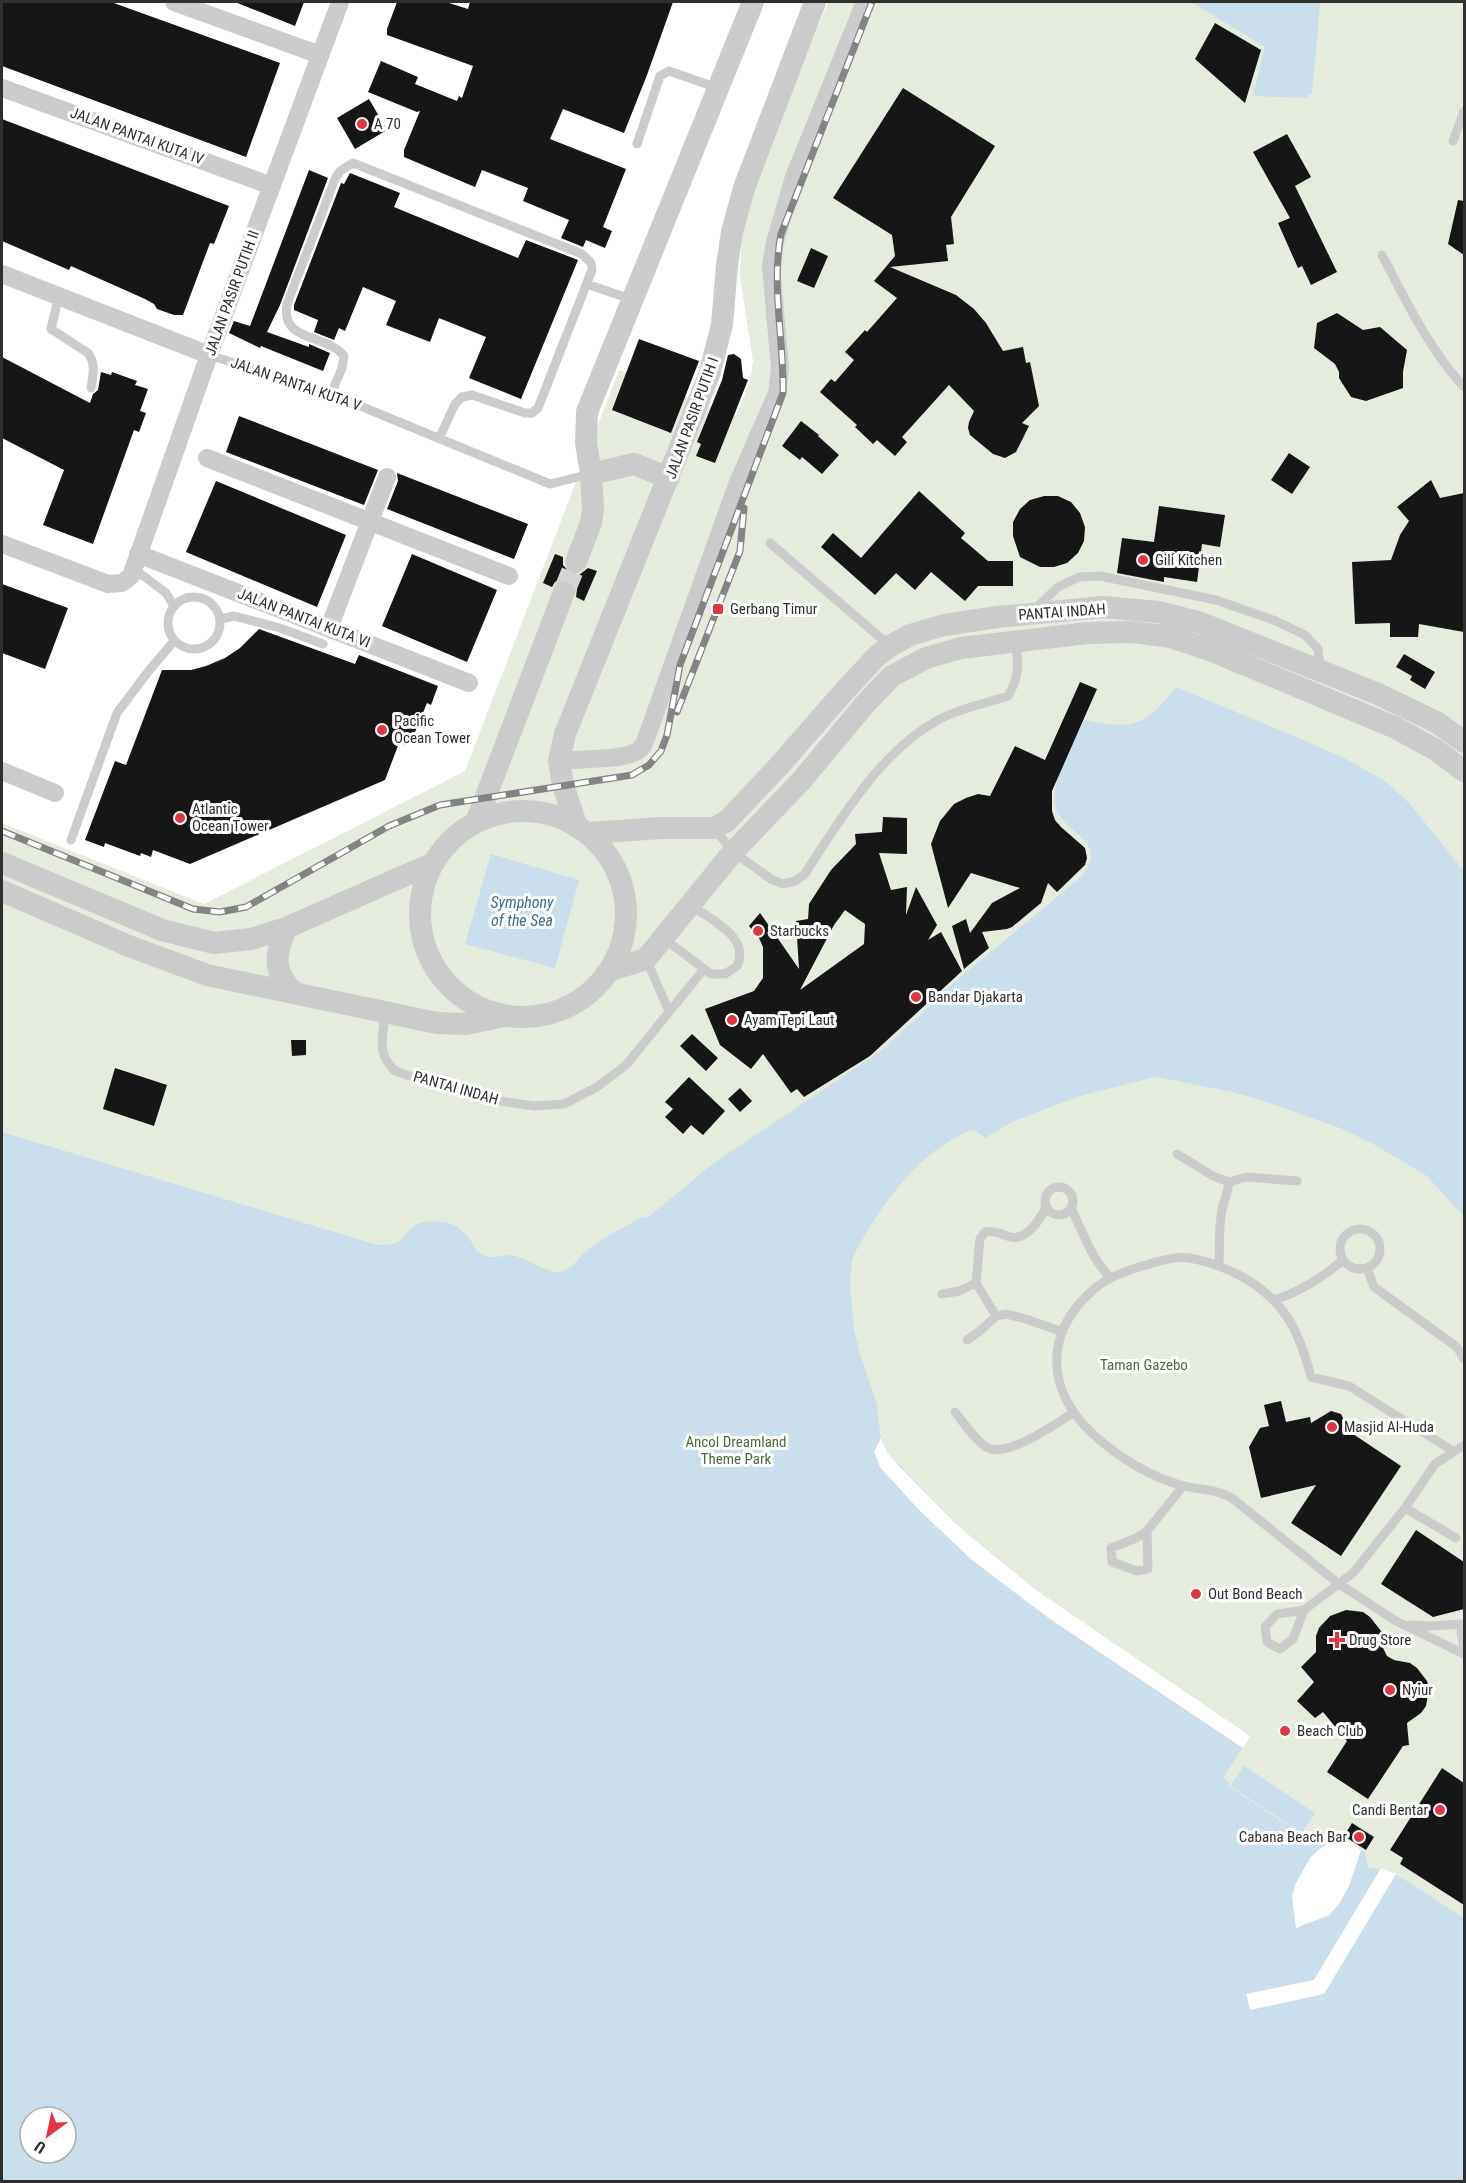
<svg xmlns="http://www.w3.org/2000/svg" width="1466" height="2183" font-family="'Roboto Condensed',sans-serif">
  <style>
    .green { fill: #e5ecdd }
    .water { fill: #cadeeb; fill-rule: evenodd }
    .pier { fill: #fff }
    .building { fill: #161616; fill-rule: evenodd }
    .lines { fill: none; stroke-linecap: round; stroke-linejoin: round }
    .tertiary-tunnel { stroke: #d5d5d5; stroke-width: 22; stroke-dasharray: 22 11; stroke-linecap: butt }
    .service { stroke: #ccc; stroke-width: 9 }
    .minor { stroke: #ccc; stroke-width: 18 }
    .tertiary { stroke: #ccc; stroke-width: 22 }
    .rail-casing { stroke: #848484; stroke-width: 7 }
    .rail { stroke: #fff; stroke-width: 4.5; stroke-dasharray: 14; stroke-linecap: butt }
    .poi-dot { fill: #e03641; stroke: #fff; stroke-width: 2 }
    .labels { text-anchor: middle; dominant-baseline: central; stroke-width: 6; stroke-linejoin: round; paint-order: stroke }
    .poi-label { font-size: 15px; fill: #2f2f2f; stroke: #fff; text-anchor: start }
    .street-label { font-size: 15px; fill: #2f2f2f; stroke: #fff }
    .park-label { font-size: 15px; fill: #51693d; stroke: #fff }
    .water-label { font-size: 16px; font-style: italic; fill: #3f6f8f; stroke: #fff }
  </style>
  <rect width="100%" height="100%" fill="#fff"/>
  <!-- green -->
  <path class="green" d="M828,2h636v2179l-1462,-186v-1172l202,81 261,-133 154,-401 117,46 14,-34 3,-21 -13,-84 2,-48 17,-58z"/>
  <!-- water -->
  <path class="water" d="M1191,2h127l2,3 -8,88 -7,5 -52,-2 12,-49z
    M1176,687l125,52 43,19 41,23 25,23 54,67v346l-37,-41 -52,-31 -35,-17 -76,-27 -32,-9 -70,-14 -7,-1 -75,19 -66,25 -29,17 -9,-7 -5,-1c-53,22 -88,72 -115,121l-4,9 -2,23 4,46 6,25 17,50 3,30 7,18 70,73 79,65 214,146 -27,42 7,5 -2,3 75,49 2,-2 13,9 9,-12 12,5 26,18 3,15h13l15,6 68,44v263l-1462,1v-1050l372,112c14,2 23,2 32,-10 1,-1 5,-6 6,-7 7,-5 23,-7 32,-5 12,2 22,10 28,21 3,5 3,7 8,10 16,9 21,0 35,3 13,3 31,16 43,16 13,-1 20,-14 29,-22 16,-13 37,-22 55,-33l5,1 68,-56 166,-111 76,-71 125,-104c29,-39 -22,-40 -27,-73 -4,-22 20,-62 29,-83 50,10 61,7 92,-33zM30,2117h36v36h-36z
    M491,854l88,26 -24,88 -90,-24z
    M1244,1766l71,47 -13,20 -72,-47z"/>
  <!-- pier -->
  <path class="pier" d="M881,1438l6,14 13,15 57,58 24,20 55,45 214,146 -7,12 -193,-129 -78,-59 -54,-51 -38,-42 -6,-15z
    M1339,1835l22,15 -12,36 -10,18 -10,11 -33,13 -4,-31 4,-14 14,-25 10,-9z
    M1381,1868l15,6 -72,120 -74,16 -4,-16 68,-14z"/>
  <!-- building -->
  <path class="building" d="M2,2h109l169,61 -34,94 -244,-91z
    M235,2h69l-9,24z
    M397,2h49l22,7 2,-7h203l-26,73 -23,58 -61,-24 -13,30 76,30 -23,58 9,4 -7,17 -19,-8 -3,7 -22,-9 8,-18 -46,-19 5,-13 -46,-18 -7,17 -71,-30v-7l16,-39 -3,1 -49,-20 13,-31 37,16 -3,7 42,17 2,-5 3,2 11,-32 -86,-31v-6z
    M1215,23l46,27 -16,53 -50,-44z
    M903,88l92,58 -44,71 3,27 -8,1 2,16 -58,6 66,28 18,14 12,14 17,28 20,-4 3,16 4,-1 9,44 -17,17 7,3 -13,26 -11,6 -12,-4 -23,-19 -2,-7 1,-6 5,-11 -25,-26 -47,52 5,5 -12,14 -18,-16 -4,4 -18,-17 2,-2 -37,-33 11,-13 4,3 19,-22 -9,-8 20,-22 2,2 30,-34 -23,-17 21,-25 -3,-21 -59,-37z
    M369,99l18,31 -32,19 -18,-31z
    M2,119l227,87 -15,38 -4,-1 -27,72h-9l-17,-6 -3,-5 -9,-5 -74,-33 -2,4 -67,-29z
    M1287,134l24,43 -16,9 42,86 -26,13 -9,-19 -4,2 -20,-45 12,-5 -37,-66z
    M309,170l19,8 -48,127 -13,27 42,15v-3l21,9 -7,18 -62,-25 -1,2 -31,-15 5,-12 16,5z
    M350,173l50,20 -6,14 124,51 8,-18 52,20 -57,139 -52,-21 17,-41 -47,-19 -9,24 -44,-17 10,-24 -33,-14 -18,44 -6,-3 -5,12 -20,-8 4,-12 -24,-10v-5l47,-122 3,1z
    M1458,200l6,1v54l-16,-11z
    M811,248l17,8 -14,32 -17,-7z
    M1337,313l26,17 17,-3 27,23 -4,22v16l-37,13 -15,-4 -12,-19v-6l-4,-8 -21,-16 3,-25z
    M639,339l60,22 -28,72 -59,-23z
    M734,354l7,5 2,19 5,2 -33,83 -19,-7 5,-12 -4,-2 25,-62 6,-25z
    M2,357l88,46 3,-9 5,-4 3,-18 10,3 1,-3 25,9 -2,4 13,4 -8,22 6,2 -7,19 -5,-2 -41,114 -50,-19 21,-55 -62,-32z
    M239,416l139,54 -14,35 -138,-53z
    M801,421l18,14 -1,1 21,19 -17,19 -20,-17 -2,3 -18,-14z
    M1289,453l21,14 -18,27 -21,-14z
    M397,473l131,51 -14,35 -127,-50 11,-28z
    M1431,480l9,18 24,-5v139l-45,-8 -1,13h-28v-14l-35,1 -3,-62 39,-2 9,-25 9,-14 -12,-14z
    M216,481l130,54 -29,72 -131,-55z
    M919,491l46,42 -4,5 27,23h25v25h-35l-13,15 -34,-29 -16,18 -19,-17 -21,22 -54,-48 12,-14 28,25z
    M1044,496h14l13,6 9,11 5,14 -1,14 -6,12 -11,10 -13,4h-14l-20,-10 -7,-21v-14l7,-13 10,-9z
    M1159,506l66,9 -5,32 -18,-3 -5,38 -33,-5v5l-47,-9 5,-35 32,4z
    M412,554l85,36 -30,72 -85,-36z
    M555,554l8,3v8l8,9 8,1 9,-7 9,3 -13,30 -8,-4 1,-8 -8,-9 -8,-1 -6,3 -3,5 -9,-4z
    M2,584l66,24 -23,61 -43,-16z
    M259,629l96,35 4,-9 79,31 -7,19 -4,-2 -14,34h-3l-4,9 -7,-3 -14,37 -195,84 -37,-14 -2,7 -10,-4 -1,3 -35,-13 -1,4 -19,-7 30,-79 11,4 36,-95h29l15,-4 19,-8 15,-10z
    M1404,654l31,18 -10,17 -15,-9 2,-4 -16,-9z
    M1080,682l17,7 -45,102v20l3,9 6,7 24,21 2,10 -2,7 -28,27 -9,-9 -7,20 -29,24 -5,2 -25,3 7,16 -25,21 -12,-43 14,-7 4,14 22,-30 28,-15 -49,-15 -23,35 -17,-64 9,-23 14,-17 12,-6 12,-4 12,2 25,-50 30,14z
    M883,817l24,1v36l-28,-1 12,37 16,-3 -1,28 10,-28 21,38 -9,15 13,-8 21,39 -92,85 -66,41 -7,-8 -6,4 -28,-39 -12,15 -31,-24 -15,-36 49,-18 9,-13v-31l-4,-9 -10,-12 11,-13 39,56 -3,-48 12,-2 1,-15 22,-34 25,-26 -1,-10 27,-2zM845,910l20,14 -1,20 -64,46 34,-65z
    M692,1034l26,24 -12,13 -26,-25z
    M291,1040h15v15l-14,1z
    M115,1068l52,17 -13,41 -51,-17z
    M689,1077l36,34 -22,24 -12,-10 -8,9 -18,-17 8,-8 -8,-7z
    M740,1088l12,13 -12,11 -12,-13z
    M1281,1401l5,21 24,-5 1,6 20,-12 10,3 9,18 51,34 -60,90 -50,-33 25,-38 -55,13 -12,-51 11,-19 9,-2 -5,-21z
    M1416,1530l48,32v47l-31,8 -52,-33z
    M1346,1610l17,2 7,5 11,14 2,17 4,8 7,4 16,3 7,5 10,13 2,8 -3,17 -5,7 -14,10 2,22 -6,1 -35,53 -41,-27 20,-31 -24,-29 -8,6 -18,-17 17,-19 -13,-15 15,-15v-16l3,-8 11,-12z
    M1442,1768l22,15v122l-64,-41 3,-6 -13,-8z
    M1352,1823l22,14 -8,13 -22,-14z"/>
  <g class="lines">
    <!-- tertiary-tunnel -->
    <path class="tertiary-tunnel" d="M564,592l12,-30"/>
    <!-- service -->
    <path class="service" d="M1453,141l11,-30
      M637,144l23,-68 9,-5 49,17
      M1382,255c24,46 47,94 82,132
      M587,284l46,16
      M59,295l-8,34 37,24c8,11 5,22 3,35
      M209,355l122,39 219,90 40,-10
      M331,394l11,-26 2,-12c-18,-23 -64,-13 -57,-52l48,-125 5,-8 13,-8 229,91 9,9 1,7 -54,138 -6,5h-7l-53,-18 -10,2 -7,7 -16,35
      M770,543l119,102
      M133,568l33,25 8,13
      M168 623a26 26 0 1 1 52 0a26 26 0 1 1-52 0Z
      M1035,609l23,-22 21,-10 21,-1 116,24 60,21 29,14 13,14 2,19
      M221,619l13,-3 46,12 43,16
      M714,828l19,24 38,27 12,5 12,-3 9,-6c37,-56 77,-126 138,-157 20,-10 45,-15 66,-22 12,-21 10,-30 8,-53
      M71,840l46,-127 30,-40 27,-32
      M663,938l48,36h14l12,-8c14,-29 -27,-47 -47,-61
      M646,959l23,52
      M385,1014c-2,25 -9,38 10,57l83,27 56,8 30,-2 33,-17 29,-22 78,-96
      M1177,1154l36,22 16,6 17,-5 51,4
      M1045 1201a14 14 0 1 1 28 0a14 14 0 1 1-28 0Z
      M1071,1208c12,24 20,51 40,70
      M1340 1249a20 20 0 1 1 40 0a20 20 0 1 1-40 0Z
      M1219,1265c1,-19 -1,-40 4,-59 2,-8 5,-15 6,-24
      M1367,1268l7,19 83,60 7,12
      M942,1294l17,-3 17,-8
      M1275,1300c26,-9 47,-22 68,-40
      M996,1316l-20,-33 4,-44 5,-7c10,-2 15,2 25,5 16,4 30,-17 36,-30
      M967,1340l13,-9 16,-15 10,-2 20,5 37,13
      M955,1412c9,11 19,27 31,35 19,13 71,-24 87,-34
      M1453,1451l-104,-65 -38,-9c-12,-48 -28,-79 -74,-103 -14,-7 -30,-13 -47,-16 -15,-2 -30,3 -44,7 -18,5 -39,12 -53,25 -50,44 -47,101 1,145 24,22 58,43 90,51 16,4 33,3 48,12l107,86 57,37 68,33
      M1405,1508l51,30
      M1147,1531l1,38 -11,2 -25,-9 -1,-14 25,-10 11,-7 36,-45
      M1304,1610l-11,29 -13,10 -13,-7 -2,-15 12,-13 27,-4 49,-37 52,-65 30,-44 29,-19
      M1462,1624l-1,8 3,15
      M1410,1625l19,1 35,-2"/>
    <!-- minor -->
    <path class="minor" d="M174,2l146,53
      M2,88l270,98
      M2,274l207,81
      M207,458l302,118
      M2,544l106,40 14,-1 9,-7 78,-221 131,-353
      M138,554l331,129
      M329,628l58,-151
      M559,761c18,-2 63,-1 77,-9 7,-4 9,-10 11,-16l91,-254 39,-89 3,-25 -9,-102 4,-24 19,-65 71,-175
      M2,771l53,22"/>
    <!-- tertiary -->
    <path class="tertiary" d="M591,474l43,-10 35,14
      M576,562l15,-39 2,-14 -2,-35 -5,-31 1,-31 166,-410
      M420 914a103 103 0 1 1 206 0a103 103 0 1 1-206 0Z
      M477,820l87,-228
      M577,827l-14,-42 -4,-24 6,-27 144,-359 13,-50 5,-60 5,-33 12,-44 71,-186
      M589,833l72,-5h53l13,-7 51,-54 69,-79 30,-32 13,-10 20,-11 34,-10 53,-8 106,-10 56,5 42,11 177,71 60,29 26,19
      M2,863l160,67 52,13 37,-4 35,-11 145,-64
      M2,891l127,55 78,29 230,48 29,1 38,-8
      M286,928c-11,27 -14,41 7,64
      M611,970l35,-11 87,-107 68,-71 65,-78 26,-27 34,-18 35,-10 127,-15 45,-1 38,5 39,13 186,78 40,22 28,21"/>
    <!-- rail casing -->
    <g class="rail-casing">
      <path id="rail" d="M677,712l63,-161 4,-43
        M2,831l191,78 27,3 26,-5 143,-81 51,-21 192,-30 17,-10 12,-14 6,-16 13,-70 103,-272c1,-54 -12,-106 -2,-159l91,-232"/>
    </g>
    <!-- rail -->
    <use href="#rail" class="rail"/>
  </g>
  <!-- markers -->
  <g class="poi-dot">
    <circle cx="362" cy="124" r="6"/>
    <circle cx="1143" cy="560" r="6"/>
    <rect x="712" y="603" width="12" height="12" rx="3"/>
    <circle cx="382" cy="730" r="6"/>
    <circle cx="180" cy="818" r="6"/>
    <circle cx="758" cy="931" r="6"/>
    <circle cx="916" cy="997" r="6"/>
    <circle cx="732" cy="1020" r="6"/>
    <circle cx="1332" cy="1427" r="6"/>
    <circle cx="1196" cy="1594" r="6"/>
    <path d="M1334 1631h6v6h6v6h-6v6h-6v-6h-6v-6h6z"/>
    <circle cx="1390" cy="1690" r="6"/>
    <circle cx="1285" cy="1731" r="6"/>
    <circle cx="1440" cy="1810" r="6"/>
    <circle cx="1359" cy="1837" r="6"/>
  </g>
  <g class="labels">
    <!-- poi labels -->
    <g class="poi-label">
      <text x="374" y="124">A 70</text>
      <text x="1155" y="560">Gili Kitchen</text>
      <text x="730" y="609">Gerbang Timur</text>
      <text x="394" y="721">Pacific<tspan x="394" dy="17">Ocean Tower</tspan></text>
      <text x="192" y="809">Atlantic<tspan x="192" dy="17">Ocean Tower</tspan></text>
      <text x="770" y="931">Starbucks</text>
      <text x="928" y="997">Bandar Djakarta</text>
      <text x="744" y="1020">Ayam Tepi Laut</text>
      <text x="1344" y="1427">Masjid Al-Huda</text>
      <text x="1208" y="1594">Out Bond Beach</text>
      <text x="1349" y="1640">Drug Store</text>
      <text x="1402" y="1690">Nyiur</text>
      <text x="1297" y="1731">Beach Club</text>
      <text x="1428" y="1810" text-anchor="end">Candi Bentar</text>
      <text x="1347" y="1837" text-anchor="end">Cabana Beach Bar</text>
    </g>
    <!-- street labels -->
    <g class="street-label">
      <text transform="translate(137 136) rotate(20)">JALAN PANTAI KUTA IV</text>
      <text transform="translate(232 293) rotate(-70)">JALAN PASIR PUTIH II</text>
      <text transform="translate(296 384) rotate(19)">JALAN PANTAI KUTA V</text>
      <text transform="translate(692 418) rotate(-70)">JALAN PASIR PUTIH I</text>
      <text transform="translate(1062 612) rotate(-4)">PANTAI INDAH</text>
      <text transform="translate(304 618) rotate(21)">JALAN PANTAI KUTA VI</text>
      <text transform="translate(456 1088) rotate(16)">PANTAI INDAH</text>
    </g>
    <!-- park labels -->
    <g class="park-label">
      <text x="1144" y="1365">Taman Gazebo</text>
      <text x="736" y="1442">Ancol Dreamland<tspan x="736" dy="17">Theme Park</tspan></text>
    </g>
    <!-- water labels -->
    <g class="water-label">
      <text x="522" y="902">Symphony<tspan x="522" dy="18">of the Sea</tspan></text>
    </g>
  </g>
  <!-- border -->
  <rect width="1466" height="2183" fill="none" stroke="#2f2f2f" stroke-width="6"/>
  <!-- north arrow -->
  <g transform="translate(48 2135) rotate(213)"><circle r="28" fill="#ffffff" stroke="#acacac" stroke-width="1.5"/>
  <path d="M0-4.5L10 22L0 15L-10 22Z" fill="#e03641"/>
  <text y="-9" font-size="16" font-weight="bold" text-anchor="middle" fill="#2f2f2f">U</text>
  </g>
</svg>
